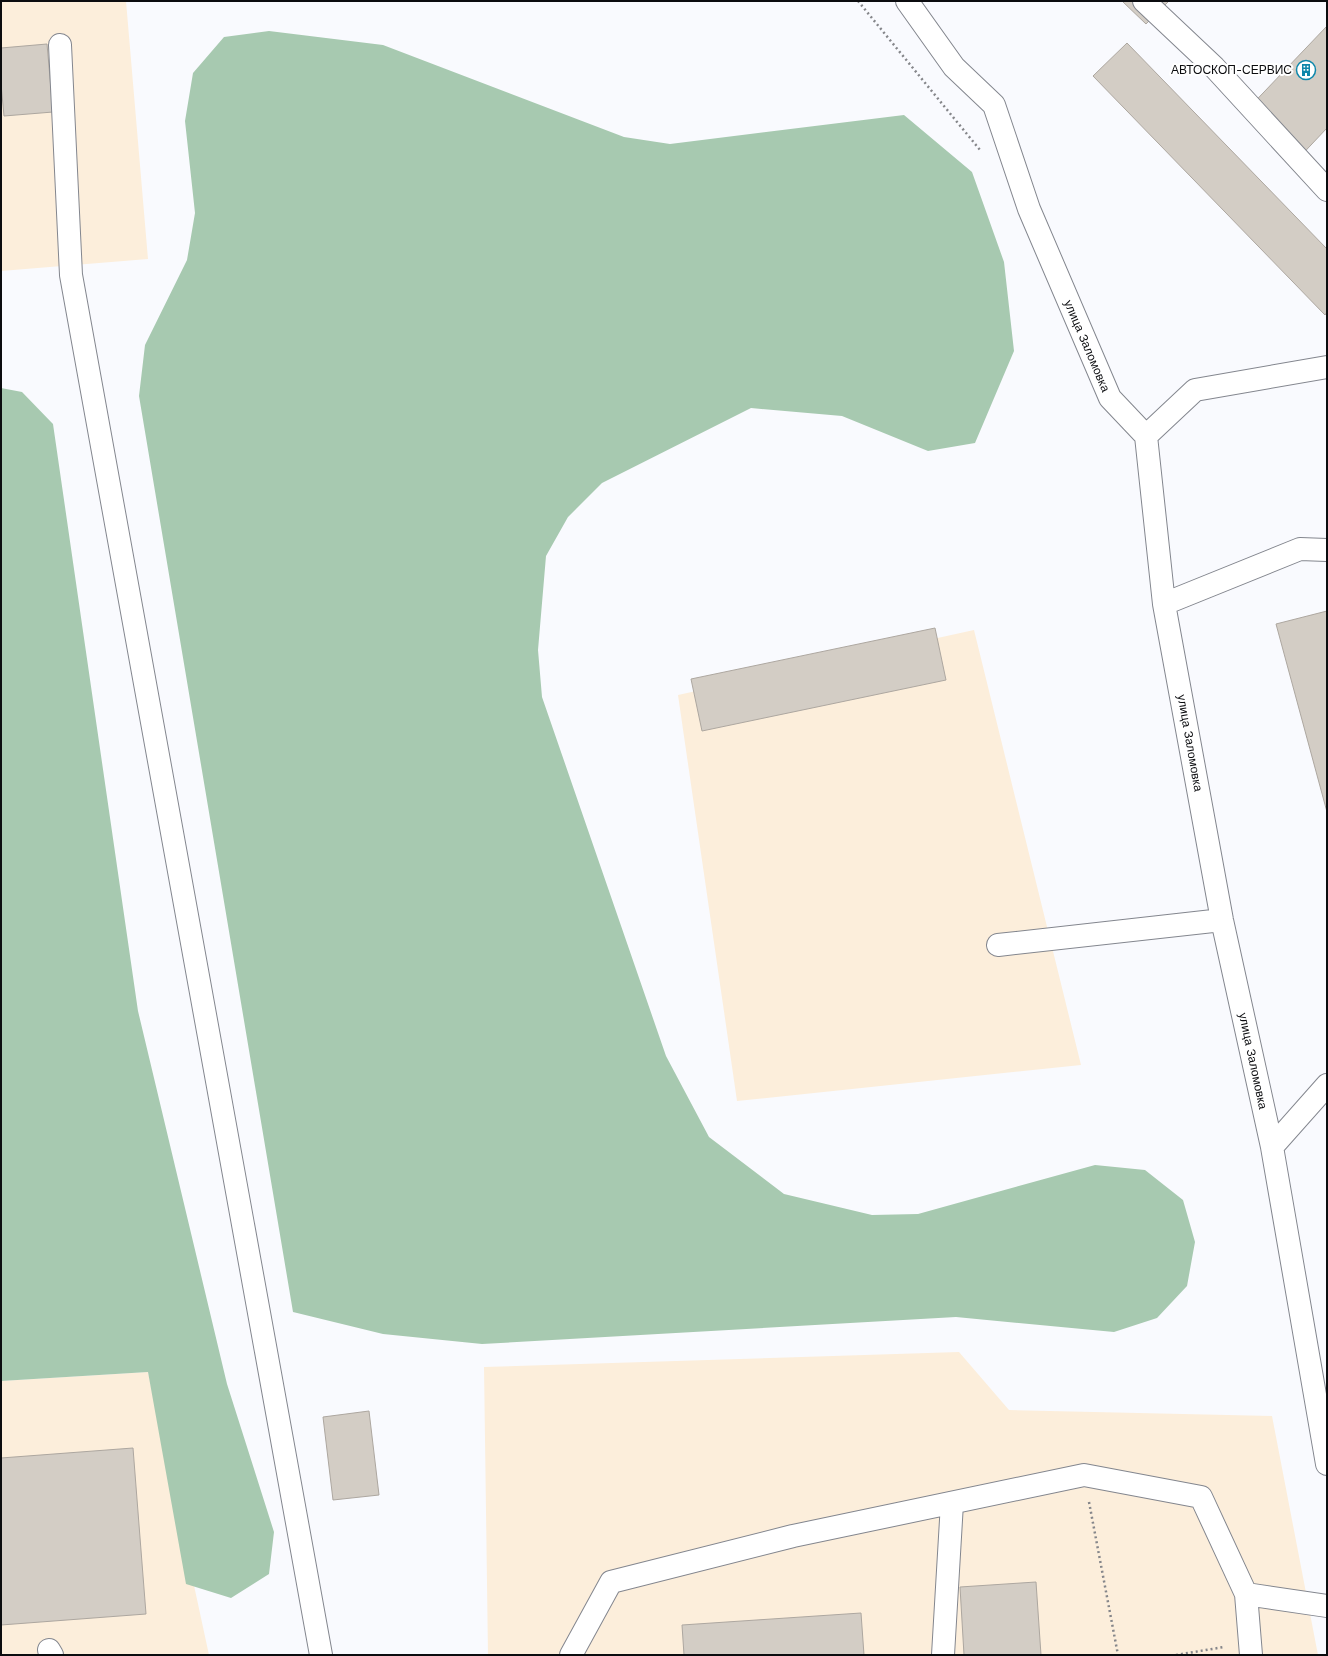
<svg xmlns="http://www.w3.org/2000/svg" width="1328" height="1656" font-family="'Work Sans',sans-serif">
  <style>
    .industrial { fill: #fceedb }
    .forest { fill: #a7c9b0 }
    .building { fill: #d3cdc5; stroke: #ada7a0 }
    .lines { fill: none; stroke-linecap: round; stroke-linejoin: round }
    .minor-casing { stroke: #83868e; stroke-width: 24 }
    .path { stroke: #85868a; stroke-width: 2.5; stroke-dasharray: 2 3; stroke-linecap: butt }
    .minor { stroke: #fff; stroke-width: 22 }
    .labels { text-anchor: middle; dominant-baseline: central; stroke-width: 4; stroke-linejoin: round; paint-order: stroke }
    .poi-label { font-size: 12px; fill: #0b0c0f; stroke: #fff; text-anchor: end }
    .street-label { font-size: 12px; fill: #0b0c0f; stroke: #fff }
  </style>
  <rect width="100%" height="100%" fill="#f9fafe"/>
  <!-- industrial -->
  <path class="industrial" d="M1,1h125l22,258 -147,12z
    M974,630l107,435 -344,36 -59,-406z
    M959,1352l50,58 263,6 46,239h-830l-4,-288z
    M148,1372l61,283h-208v-274z"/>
  <!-- forest -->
  <path class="forest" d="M269,31l114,14 241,92 46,7 234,-29 68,57 32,90 10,89 -39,92 -47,8 -86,-35 -91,-8 -149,75 -34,34 -22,39 -8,94 4,47 124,359 43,81 75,57 88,21 46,-1 177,-49 50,5 38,30 12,42 -8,44 -30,32 -43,14 -158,-15 -474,27 -99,-10 -90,-22 -154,-916 6,-51 42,-85 8,-47 -10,-92 8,-48 31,-36z
    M1,388l21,4 31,32 85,587 89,373 47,148 -5,42 -38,24 -45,-14 -38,-212 -147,9z"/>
  <!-- building -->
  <path class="building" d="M1122,1h47l-23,23z
    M1327,26v102l-32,34 -52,-48z
    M1127,43l200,206v63l-2,3 -232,-239z
    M47,44l6,68 -49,4 -3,-32v-36z
    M1327,611v201l-51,-188z
    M935,628l11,52 -244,51 -11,-52z
    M369,1411l10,84 -46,5 -10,-83z
    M133,1448l13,166 -145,11v-167z
    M1036,1582l5,73h-77l-4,-68z
    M861,1613l3,42h-180l-2,-30z"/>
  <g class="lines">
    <!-- minor casing -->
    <g class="minor-casing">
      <path id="minor" d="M907,1l47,66 40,38 35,104 81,189 36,38 18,168 58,316 50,227 55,317
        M1144,1l70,66 113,123
        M60,45l11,230 250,1380
        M1146,436l49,-46 132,-23
        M1164,604l136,-55 27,1
        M998,945l224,-25
        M1272,1147l55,-62
        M1246,1594l5,61
        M49,1650l3,5
        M571,1655l40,-73 182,-46 291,-61 117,22 45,97 81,12
        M943,1655l9,-152"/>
    </g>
    <!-- path -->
    <path class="path" d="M858,1l122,149
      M1089,1502l29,153
      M1176,1655l48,-8"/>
    <!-- minor -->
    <use href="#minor" class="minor"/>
  </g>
  <!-- icons -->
  <defs>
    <g id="building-ring" transform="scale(1)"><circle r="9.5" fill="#fff" stroke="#0e87ab" stroke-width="1.5"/><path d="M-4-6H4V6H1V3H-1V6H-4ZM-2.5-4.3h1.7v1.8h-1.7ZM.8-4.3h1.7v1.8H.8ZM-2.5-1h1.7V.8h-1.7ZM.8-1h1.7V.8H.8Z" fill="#0e87ab"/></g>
  </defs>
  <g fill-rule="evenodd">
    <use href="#building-ring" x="1306" y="70"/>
  </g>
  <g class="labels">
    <!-- poi labels -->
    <g class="poi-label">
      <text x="1292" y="70">АВТОСКОП-СЕРВИС</text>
    </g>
    <!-- street labels -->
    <g class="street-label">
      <text transform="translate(1087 346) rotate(67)">улица Заломовка</text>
      <text transform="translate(1190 743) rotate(80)">улица Заломовка</text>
      <text transform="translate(1253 1061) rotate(78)">улица Заломовка</text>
    </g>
  </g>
  <!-- border -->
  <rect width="1328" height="1656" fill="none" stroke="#0b0c0f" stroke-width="4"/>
</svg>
